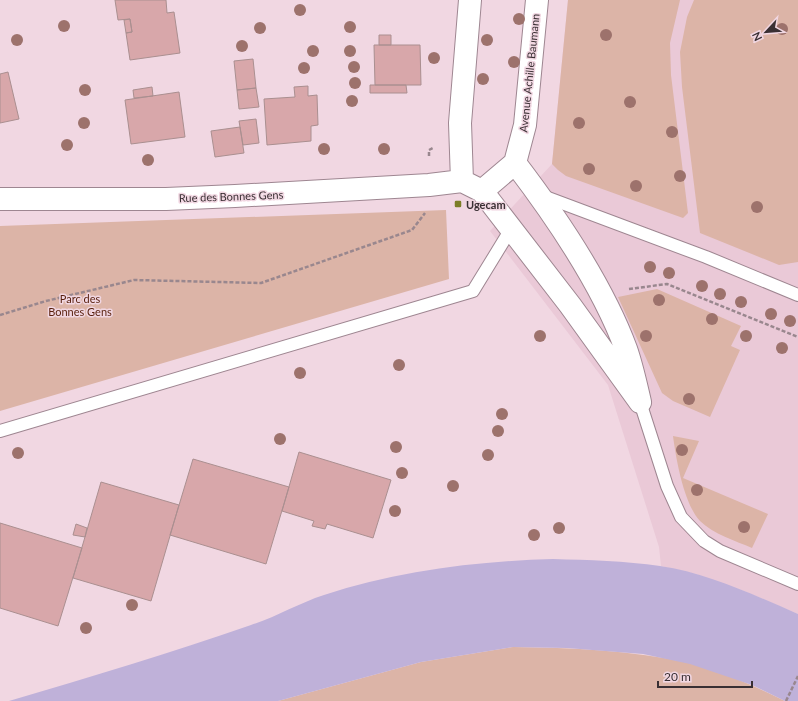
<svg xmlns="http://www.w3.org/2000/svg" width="798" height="701" font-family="Lato,sans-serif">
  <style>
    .built { fill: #eac9d7 }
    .green { fill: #dcb4a7 }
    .water { fill: #bfb1d9 }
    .building { fill: #d8a7aa; stroke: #aa8f90 }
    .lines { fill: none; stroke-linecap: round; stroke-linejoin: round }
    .lane-casing { stroke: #9e8691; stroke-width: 14 }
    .street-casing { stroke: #9e8691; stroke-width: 24 }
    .path { stroke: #99878e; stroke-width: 2.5; stroke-dasharray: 4 2; stroke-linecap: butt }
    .lane { stroke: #fff; stroke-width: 12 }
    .street { stroke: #fff; stroke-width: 22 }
    .tree { fill: #9d726c }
    .poi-dot { fill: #7c7e27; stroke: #f1d7e2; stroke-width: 1.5 }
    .labels { text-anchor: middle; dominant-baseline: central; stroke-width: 3; stroke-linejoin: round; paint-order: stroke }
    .street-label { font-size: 11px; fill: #392f33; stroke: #f1d7e2 }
    .poi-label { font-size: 11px; font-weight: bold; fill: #392f33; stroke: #f1d7e2; text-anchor: start }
    .park-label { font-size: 11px; fill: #581f0c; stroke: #f1d7e2 }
  </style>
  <rect width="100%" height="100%" fill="#f1d7e2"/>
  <!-- built -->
  <path class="built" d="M568,0h230v614l-54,-23 -48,-17 -35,-8 -2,-19 -51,-162 -118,-154 62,-67z"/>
  <!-- green -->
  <path class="green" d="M568,0h112l-10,43 1,32 17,138 -5,5 -117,-42 -8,-6 -6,-6z
    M694,0h104v262l-19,3 -79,-32 -18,-146 -2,-35 7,-35z
    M446,210l3,69 -449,132v-185z
    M657,289l84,37 -10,20 9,4 -30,67 -37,-16 -11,-8 -44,-96z
    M673,436l26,5 -16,37 85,36 -16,34c-16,-7 -39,-14 -52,-27 -16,-17 -24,-62 -27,-85z
    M513,647c59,1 118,3 176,16 33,8 65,23 96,38h-507l143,-39z"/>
  <!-- water -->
  <path class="water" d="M553,559c36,1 72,2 107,7 48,7 94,29 138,48v87h-13l-33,-16 -62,-21 -47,-10 -76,-6 -54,-1 -92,15 -143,39h-269c81,-24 162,-48 242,-76 25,-8 48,-22 73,-30 73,-24 153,-34 229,-36z"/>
  <!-- building -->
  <path class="building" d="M115,0h51l1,13 7,-1 6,41 -50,7 -4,-27 6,-1 -2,-13 -12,1z
    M130,19l2,13 -6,1 -2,-13z
    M379,35h12v10h-12z
    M374,45h46l1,40h-46z
    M253,59l3,29 -19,2 -3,-29z
    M8,72l11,47 -19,4v-49z
    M370,85h36l1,8h-37z
    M308,86v10l9,-1 1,30 -7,1v15l-44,4 -3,-46 31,-2 -1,-10z
    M152,87l1,9 -19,2 -1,-8z
    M256,88l3,19 -20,2 -2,-19z
    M179,92l6,45 -54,7 -6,-44z
    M256,119l3,24 -16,2 -4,-24z
    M240,127l4,26 -29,4 -4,-26z
    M299,452l92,28 -18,58 -46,-14 -2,5 -13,-3 2,-5 -32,-10z
    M193,459l96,28 -23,77 -96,-29z
    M101,482l78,23 -28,96 -78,-23z
    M0,523l82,25 -24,78 -58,-18z
    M76,524l11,4 -2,9 -12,-2z"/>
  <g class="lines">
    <!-- lane casing -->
    <g class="lane-casing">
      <path id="lane" d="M543,196l163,61 92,38
        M640,402l27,84 14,31 23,24 16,10 78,33
        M0,431l473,-140 38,-62"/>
    </g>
    <!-- street casing -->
    <g class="street-casing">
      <path id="street" d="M462,181l-2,-58 10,-123
        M482,191l88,114 70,97c-4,-17 -8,-36 -14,-53 -24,-65 -69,-131 -111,-186
        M0,199h166l69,-3 194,-11 33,-4 20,10 33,-28 10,-38 12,-125"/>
    </g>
    <!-- path -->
    <path class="path" d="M429,156v-6l4,-2
      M629,289l38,-5 131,53
      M0,315l46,-14 88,-21 127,3 151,-53 13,-17
      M786,701l12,-25"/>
    <!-- lane -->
    <use href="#lane" class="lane"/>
    <!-- street -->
    <use href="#street" class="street"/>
  </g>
  <!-- trees -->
  <g class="tree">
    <circle cx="300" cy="10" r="6"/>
    <circle cx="519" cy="19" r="6"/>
    <circle cx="64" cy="26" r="6"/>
    <circle cx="350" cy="27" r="6"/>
    <circle cx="260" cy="28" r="6"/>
    <circle cx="782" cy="29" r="6"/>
    <circle cx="606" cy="35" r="6"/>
    <circle cx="17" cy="40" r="6"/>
    <circle cx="487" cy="40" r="6"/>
    <circle cx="242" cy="46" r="6"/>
    <circle cx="313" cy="51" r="6"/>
    <circle cx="350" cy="51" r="6"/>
    <circle cx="434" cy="58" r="6"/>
    <circle cx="514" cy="62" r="6"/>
    <circle cx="354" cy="67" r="6"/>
    <circle cx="304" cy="68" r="6"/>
    <circle cx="483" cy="79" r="6"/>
    <circle cx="355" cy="83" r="6"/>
    <circle cx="85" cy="90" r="6"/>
    <circle cx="352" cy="101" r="6"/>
    <circle cx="630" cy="102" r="6"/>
    <circle cx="84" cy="123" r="6"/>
    <circle cx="579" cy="123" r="6"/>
    <circle cx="672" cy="132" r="6"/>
    <circle cx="67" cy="145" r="6"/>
    <circle cx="324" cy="149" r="6"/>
    <circle cx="384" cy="149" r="6"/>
    <circle cx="148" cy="160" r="6"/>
    <circle cx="589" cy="169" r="6"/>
    <circle cx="680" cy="176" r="6"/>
    <circle cx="636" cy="186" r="6"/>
    <circle cx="757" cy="207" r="6"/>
    <circle cx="650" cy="267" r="6"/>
    <circle cx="669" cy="273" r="6"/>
    <circle cx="702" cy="286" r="6"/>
    <circle cx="720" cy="294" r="6"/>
    <circle cx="659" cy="300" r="6"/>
    <circle cx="741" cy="302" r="6"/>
    <circle cx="771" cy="314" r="6"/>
    <circle cx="712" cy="319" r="6"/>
    <circle cx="790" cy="321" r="6"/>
    <circle cx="540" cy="336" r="6"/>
    <circle cx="646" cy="336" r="6"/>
    <circle cx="746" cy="336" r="6"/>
    <circle cx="782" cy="348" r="6"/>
    <circle cx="399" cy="365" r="6"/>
    <circle cx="300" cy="373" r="6"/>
    <circle cx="689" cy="399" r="6"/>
    <circle cx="502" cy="414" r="6"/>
    <circle cx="498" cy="431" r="6"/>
    <circle cx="280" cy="439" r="6"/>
    <circle cx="396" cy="447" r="6"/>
    <circle cx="682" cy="450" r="6"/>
    <circle cx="18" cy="453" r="6"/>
    <circle cx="488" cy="455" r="6"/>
    <circle cx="402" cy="473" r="6"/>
    <circle cx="453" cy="486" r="6"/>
    <circle cx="697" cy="490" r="6"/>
    <circle cx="395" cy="511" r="6"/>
    <circle cx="744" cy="527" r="6"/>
    <circle cx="559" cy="528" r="6"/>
    <circle cx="534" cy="535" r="6"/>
    <circle cx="132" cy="605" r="6"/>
    <circle cx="86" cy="628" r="6"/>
  </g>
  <!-- markers -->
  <rect class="poi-dot" x="454" y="200" width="8" height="8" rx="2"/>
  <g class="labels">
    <!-- street labels -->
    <g class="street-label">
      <text transform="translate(529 73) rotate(-84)">Avenue Achille Baumann</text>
      <text transform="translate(231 196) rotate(-2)">Rue des Bonnes Gens</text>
    </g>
    <!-- poi labels -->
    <g class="poi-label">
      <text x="466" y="204">Ugecam</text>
    </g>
    <!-- park labels -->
    <g class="park-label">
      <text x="80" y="298">Parc des<tspan x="80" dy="13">Bonnes Gens</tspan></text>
    </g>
  </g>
  <!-- north arrow -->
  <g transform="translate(766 32) rotate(244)" stroke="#f1d7e2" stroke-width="3" paint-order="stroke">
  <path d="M0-3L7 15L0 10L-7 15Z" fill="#392f33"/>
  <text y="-6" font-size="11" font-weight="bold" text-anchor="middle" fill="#392f33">N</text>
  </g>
  <!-- scale -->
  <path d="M658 681v6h94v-6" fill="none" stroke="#392f33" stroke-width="2"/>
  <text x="664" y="681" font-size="12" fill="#392f33" stroke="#f1d7e2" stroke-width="3" paint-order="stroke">20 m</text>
</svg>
